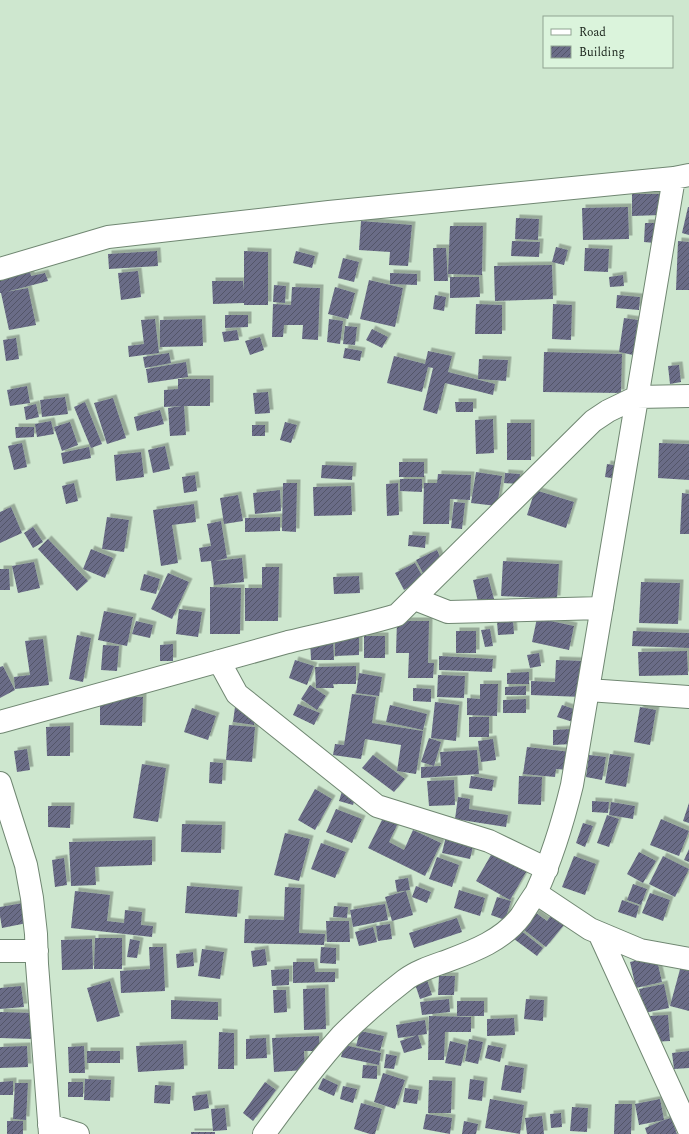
<svg xmlns="http://www.w3.org/2000/svg" width="689" height="1134" font-family="Spectral,serif">
  <style>
    .building { fill: url(#building-hatch); filter: url(#shadow) }
    .lines { fill: none; stroke-linecap: round; stroke-linejoin: round }
    .minor-casing { stroke: #708772; stroke-width: 24 }
    .minor { stroke: #fff; stroke-width: 22 }
  </style>
  <defs>
    <pattern id="building-hatch" width="6" height="6" patternUnits="userSpaceOnUse"><rect width="6" height="6" fill="#6a6c87"/><path d="M-1 1l2-2M0 6l6-6M5 7l2-2" fill="none" stroke="#525468"/></pattern>
    <filter id="shadow"><feDropShadow dx="3.5" dy="-3.5" stdDeviation="0" flood-color="#0004"/></filter>
  </defs>
  <rect width="100%" height="100%" fill="#cee7cf"/>
  <!-- building -->
  <path class="building" d="M632,194h28l1,21 -29,1z
    M628,207l1,32 -46,1 -1,-32z
    M688,207h1v28l-7,-2z
    M516,218l23,1 -1,21 -23,-1z
    M361,221l51,4 -4,41 -19,-1 1,-13 -31,-2z
    M645,223h10v20l-11,-1z
    M450,226h33l-1,49 -34,-1z
    M512,241l28,1 -1,15 -28,-1z
    M678,241l11,1v48h-13z
    M556,247l12,3 -4,15 -12,-3z
    M433,248h13l2,33h-14z
    M585,248l24,1 -1,23 -24,-1z
    M157,251l1,15 -49,3 -1,-15z
    M244,251l24,1v53h-24v-2l-31,1 -1,-23h31l1,10z
    M296,251l19,5 -3,12 -19,-5z
    M343,258l16,4 -5,20 -16,-4z
    M28,263l3,13 14,-3 3,8 -42,11 22,-4 8,37 -27,5 -8,-37h-1v-23z
    M552,265l1,34 -58,2 -1,-35z
    M138,271l3,26 -20,3 -3,-27z
    M390,273l27,1v11l-27,-1z
    M623,275l1,11 -14,1 -1,-10z
    M450,277h29l1,20 -30,1z
    M369,280l34,8 -8,39 -35,-8z
    M274,285l12,1 -1,17 -12,-1z
    M292,287l28,1 -2,52 -16,-1 1,-14h-19l-1,12h-11l1,-33 18,1z
    M335,287l20,6 -7,26 -20,-5z
    M435,295l11,2 -2,14 -11,-2z
    M617,295l23,2 -1,13 -23,-2z
    M476,304l26,1v29h-27z
    M553,304l19,1 -1,35 -19,-1z
    M225,315h23v12l-23,1z
    M624,318l14,2 -5,35 -14,-3z
    M155,319l4,34 -30,4 -1,-11 16,-2 -3,-24z
    M202,319l1,27 -43,1v-27z
    M329,319l14,2 -3,23 -13,-2z
    M345,326l12,1 -2,18 -12,-1z
    M372,329l16,8 -6,11 -16,-8z
    M237,330l2,10 -15,2 -2,-10z
    M260,337l4,13 -14,5 -5,-14z
    M16,338l3,21 -13,2 -3,-21z
    M345,348l17,3 -2,10 -17,-3z
    M428,351l24,5 -4,16 47,12 -2,11 -48,-12 -8,31 -14,-4 10,-42 -5,-1 -6,25 -35,-9 7,-27 31,8z
    M544,352l78,2 -1,39 -78,-1z
    M169,353l2,10 -26,5 -2,-11z
    M479,359l29,1 -2,21 -28,-2z
    M186,362l2,15 -40,6 -2,-14z
    M679,365l2,17 -11,2 -2,-18z
    M178,379h32v27h-26l2,29 -16,1 -2,-28 14,-2 -18,1v-17l14,-1z
    M27,386l3,17 -20,3 -3,-16z
    M268,392l2,21 -15,1 -2,-21z
    M65,397l3,17 -26,3 -2,-17z
    M113,398l13,40 -19,6 -13,-41z
    M85,402l17,42 -11,4 -17,-41z
    M455,402h18v10h-17z
    M36,404l3,13 -13,3 -2,-13z
    M160,410l4,14 -27,7 -3,-14z
    M493,419l1,34 -18,1 -1,-34z
    M51,421l3,13 -17,3 -2,-13z
    M70,422l8,23 -16,6 -8,-24z
    M285,422l12,3 -6,18 -11,-3z
    M507,423h24v37h-24z
    M252,425h13v11h-13z
    M15,427h19v10l-18,1z
    M22,443l5,24 -13,3 -6,-24z
    M659,443l30,1v36l-31,-2z
    M165,446l5,23 -17,4 -5,-23z
    M89,447l2,11 -28,6 -2,-11z
    M141,452l3,25 -28,4 -2,-26z
    M399,462h25v15h-25z
    M607,464l12,2 -2,13 -12,-2z
    M322,465l31,1 -1,14 -31,-2z
    M476,472l26,4 -5,30 -26,-3z
    M505,473l15,1 -1,10 -15,-1z
    M438,474l33,1 -1,25 -20,-1 -1,25h-26l1,-41h13z
    M195,475l2,16 -13,2 -2,-16z
    M400,479h22v13l-22,-1z
    M74,483l4,18 -12,3 -4,-18z
    M283,483h14l-1,49 -14,-1z
    M398,483l1,32 -12,1 -1,-32z
    M351,486l1,29 -38,1 -1,-29z
    M280,490l1,21 -26,3 -2,-21z
    M535,490l39,12 -8,26 -39,-13z
    M682,493l7,1v40h-9z
    M238,495l5,26 -19,3 -4,-26z
    M454,502l11,1 -3,26 -11,-1z
    M194,504l2,18 -24,3 6,38 -17,3 -8,-56z
    M11,507l11,26 -22,10v-31z
    M107,517l22,3 -5,32 -22,-3z
    M280,517v14l-35,1v-14z
    M221,521l6,37 -12,3 27,-3 2,24 -30,3 -3,-24 -10,1 -2,-14 12,-2 -4,-22z
    M33,527l10,15 -10,6 -9,-15z
    M409,535l17,1 -1,12 -17,-2z
    M48,539l40,42 -11,10 -39,-42z
    M91,549l22,9 -8,20 -22,-9z
    M437,550l7,16 -20,9 -8,-15z
    M503,561l56,3 -2,35 -56,-3z
    M34,562l6,26 -22,5 -6,-27z
    M415,563l9,16 -20,11 -9,-17z
    M262,567h17l-1,54h-33v-33h17z
    M0,569h9l1,21h-10z
    M168,573l21,9 -17,37 -21,-10z
    M144,574l16,5 -4,15 -16,-4z
    M359,576l1,17 -26,1 -1,-17z
    M488,577l6,22 -16,3 -5,-22z
    M641,582l39,1 -2,41 -39,-1z
    M210,587l31,1 -1,46h-30z
    M179,609l23,3 -4,25 -22,-3z
    M104,611l29,6 -6,29 -29,-6z
    M537,618l37,8 -5,24 -37,-8z
    M513,620l1,14 -16,1 -1,-14z
    M136,621l17,4 -3,13 -18,-4z
    M397,621h32l-1,42h6l-1,15h-25l1,-25h-13z
    M490,629l3,17 -8,1 -4,-17z
    M456,631h20v22h-20z
    M633,631l56,2v15l-57,-2z
    M359,633v22l-24,1v-22z
    M77,635l14,3 -8,44 -14,-3z
    M364,636h21v22h-21z
    M333,638l1,22h-23l-1,-21z
    M43,639l6,46 -34,4 -1,-12 16,-2 -5,-34z
    M173,644v17h-13v-16z
    M103,645l16,1 -2,25 -16,-1z
    M687,651l1,24 -49,1 -1,-24z
    M539,653l2,13 -11,2 -3,-13z
    M439,656l54,3 -1,13 -53,-2z
    M295,660l19,6 -7,19 -18,-7z
    M556,660l28,1 -2,36 -51,-2v-14l24,1z
    M3,666l12,24 -15,8v-31z
    M356,666v18h-23l1,4h-18l-1,-21z
    M529,672v12h-22v-11z
    M359,673l23,4 -3,19 -23,-3z
    M438,675l27,1 -1,22 -27,-1z
    M480,684h18l-1,32 -30,-1v-17l13,1z
    M310,685l16,11 -9,14 -16,-11z
    M526,686v9h-21v-8z
    M413,688l18,1v13l-18,-1z
    M352,694l24,3 -4,26 51,8 -7,43 -19,-3 4,-26 -36,-6 -4,20 -28,-4 2,-11 9,1z
    M100,696l43,1 -1,29 -42,-1z
    M526,699v14h-23v-13z
    M435,702l24,3 -3,36 -25,-3z
    M298,704l22,9 -6,12 -21,-10z
    M390,705l37,9 -4,16 -37,-8z
    M562,705l15,5 -4,12 -16,-5z
    M235,707l21,3 -2,15 -21,-3z
    M640,707l16,3 -6,35 -16,-3z
    M192,708l24,8 -8,24 -24,-8z
    M469,717h20v20h-20z
    M229,725l26,2 -3,35 -26,-2z
    M70,726v30h-23l-1,-29z
    M572,729v15l-19,1v-15z
    M429,738l12,4 -7,24 -13,-4z
    M493,739l3,21 -15,2 -3,-21z
    M527,747l44,5 -2,18 -13,-1 -1,8 -32,-3z
    M27,749l3,21 -13,2 -3,-21z
    M477,750l2,24 -58,4v-11l20,-1 -1,-14z
    M610,754l21,3 -5,30 -21,-4z
    M373,755l32,24 -11,13 -32,-24z
    M589,755l17,2 -4,23 -16,-3z
    M210,762l13,1 -1,21 -13,-1z
    M142,764l24,4 -8,54 -25,-4z
    M471,776l23,4 -2,11 -23,-3z
    M519,776l23,1 -1,28 -23,-1z
    M454,780l1,25 -26,1 -2,-25z
    M343,788l14,4 -4,13 -14,-4z
    M315,789l17,10 -17,31 -17,-10z
    M458,797l12,2 -1,10 39,6 -2,12 -51,-8z
    M592,801l17,1 -1,11 -16,-1z
    M611,802l24,4 -2,13 -24,-4z
    M689,803v20l-6,-2z
    M48,806h23l-1,22 -22,-1z
    M336,809l26,10 -10,24 -26,-11z
    M607,815l12,4 -10,28 -12,-4z
    M384,816l14,7 -9,19 15,8 9,-20 28,13 -16,33 -57,-28z
    M661,819l28,12 -10,25 -29,-11z
    M583,823l10,3 -8,21 -9,-4z
    M182,824l40,1 -1,28 -40,-1z
    M447,832l28,6 -5,21 -28,-6z
    M285,833l25,6 -11,42 -25,-6z
    M152,840v25l-57,2 1,18 -25,1 -2,-44z
    M321,843l25,9 -11,26 -24,-9z
    M495,848l34,19 -19,33 -34,-19z
    M689,849v13l-5,-2z
    M639,852l17,9 -13,22 -16,-9z
    M574,856l22,8 -11,31 -23,-8z
    M663,856l26,13 -14,28 -26,-13z
    M437,857l22,8 -7,22 -23,-8z
    M64,858l3,27 -12,2 -3,-27z
    M408,878l2,12 -13,2 -2,-12z
    M633,884l14,5 -6,16 -14,-5z
    M187,886l52,4 -2,27 -52,-4z
    M416,886l15,6 -4,11 -15,-6z
    M285,887l16,1 -2,45 26,1 -1,11 -80,-2 1,-24 39,1z
    M459,890l26,8 -5,18 -26,-8z
    M75,891l35,4 -3,26 17,2 1,-13 17,2 -1,13 12,1 -1,11 -81,-9z
    M406,891l7,24 -21,6 -7,-24z
    M650,893l20,7 -7,21 -21,-8z
    M497,897l14,4 -6,19 -14,-5z
    M622,900l17,6 -3,12 -18,-6z
    M23,903l4,20 -25,5 -2,-12v-9z
    M385,904l3,16 -35,7 -3,-17z
    M334,906l14,1 -1,11 -14,-1z
    M555,910l13,10 -22,27 -23,-18 13,-16 11,8z
    M457,918l5,14 -48,16 -5,-15z
    M326,921h23l1,21h-23z
    M390,924l2,15 -14,2 -2,-15z
    M373,927l4,15 -18,4 -4,-14z
    M520,930l23,18 -6,8 -23,-17z
    M95,938h27v31h-28z
    M92,939l1,30 -31,1 -1,-30z
    M130,939l10,2 -3,17 -10,-1z
    M149,947h14l2,44 -44,2 -1,-22 30,-2z
    M321,947l15,1v16l-16,-1z
    M202,949l22,3 -4,27 -22,-3z
    M265,949l2,16 -14,2 -2,-16z
    M193,952l1,14 -17,2 -1,-14z
    M656,956l6,26 -26,6 -6,-26z
    M293,962h21l1,10h20v10l-42,1z
    M682,962l7,2v47l-19,-5z
    M289,969v16l-17,1 -1,-16z
    M439,976h16l-1,19h-16z
    M427,980l5,15 -12,4 -5,-15z
    M110,981l10,35 -23,6 -10,-34z
    M664,984l5,24 -25,5 -5,-24z
    M21,986l3,21 -24,2v-21z
    M325,988l1,41 -22,1 -1,-41z
    M273,990h13l1,22 -13,1z
    M449,999l1,13 -28,3 -2,-13z
    M526,999l18,1 -1,21 -19,-2z
    M171,1000l47,2v18l-47,-1z
    M457,1001h27v15h-27z
    M0,1012l34,1 -1,26 -33,-1z
    M668,1015l2,26 -19,1 -2,-26z
    M429,1016l42,1v15h-26l-1,28h-16z
    M514,1018l1,17 -28,1v-17z
    M425,1020l2,14 -29,4 -2,-13z
    M360,1031l24,5 -4,15 -24,-5z
    M219,1032l15,1v36h-16z
    M418,1035l4,13 -18,5 -4,-12z
    M319,1036l1,15h-16l1,19 -31,2 -2,-34z
    M266,1038l1,20 -21,1v-20z
    M469,1039l14,3 -5,22 -13,-3z
    M450,1041l16,4 -5,21 -16,-3z
    M183,1044l1,25 -46,3 -2,-26z
    M344,1045l37,8 -2,12 -38,-8z
    M488,1045l15,3 -3,14 -15,-4z
    M27,1046l1,21 -28,1v-21z
    M84,1046l1,27h-16l-1,-26z
    M87,1051h33v12h-33z
    M689,1051v17l-15,1 -2,-16z
    M386,1054l11,2 -3,13 -10,-1z
    M363,1065l14,1v13l-15,-1z
    M505,1065l19,3 -3,25 -20,-3z
    M383,1073l22,7 -10,29 -21,-7z
    M323,1078l15,7 -4,11 -16,-7z
    M85,1079l26,1 -1,21 -26,-1z
    M470,1079l14,2 -2,20 -14,-2z
    M429,1080l23,1 -1,32h-23z
    M13,1081v14h-13v-13z
    M68,1082h15v15h-15z
    M265,1082l11,8 -23,31 -10,-8z
    M15,1083h13l-2,37 -13,-1z
    M155,1085l16,1 -1,18 -16,-1z
    M343,1086l14,3 -4,14 -13,-4z
    M405,1088l14,2 -2,14 -14,-2z
    M207,1094l2,14 -15,3 -2,-15z
    M490,1099l34,6 -4,29 -35,-6z
    M660,1099l4,21 7,-2 6,16h-30l-2,-6 19,-8 -25,5 -4,-21z
    M361,1103l21,6 -7,25h-5l-16,-5z
    M615,1104h17l-1,30h-17z
    M572,1107l16,1 -1,24 -17,-1z
    M225,1108l2,22 -14,1 -2,-22z
    M561,1113l1,14 -11,1 -1,-14z
    M426,1114l26,4 -2,16 -27,-5z
    M542,1116l2,18h-17l-2,-16z
    M7,1121h16v13h-16z
    M464,1121l14,3 -2,10h-14z
    M191,1132h24v2h-24z"/>
  <g class="lines">
    <!-- minor casing -->
    <g class="minor-casing">
      <path id="minor" d="M674,178l-102,607c-9,37 -20,73 -36,108l54,36 50,21 49,9
        M0,269l108,-32 221,-25 345,-34 15,-3
        M415,599l33,13 154,-4
        M219,661l18,33 140,112 112,35 58,28
        M588,690l101,7
        M0,722c96,-27 192,-54 288,-80 37,-9 73,-16 109,-27l196,-194 15,-10 29,-14 52,-1
        M0,783l26,82 6,33 4,36 1,30 13,170
        M599,933l90,197
        M0,951h37
        M49,1125l29,9
        M264,1134c24,-33 49,-67 77,-98 20,-20 42,-39 64,-56 12,-9 28,-14 42,-19 27,-10 56,-21 74,-45 5,-8 10,-16 15,-23"/>
    </g>
    <!-- minor -->
    <use href="#minor" class="minor"/>
  </g>
  <!-- legend -->
  <rect x="543" y="16" width="130" height="52" fill="#dbf4dc" stroke="#90a391"/>
  <rect x="551" y="29" width="20" height="6" fill="#ffffff" stroke="#90a391"/>
  <text x="579" y="36" font-size="12" fill="#202a21">Road</text>
  <rect x="551" y="46" width="20" height="12" fill="url(#building-hatch)" stroke="#90a391"/>
  <text x="579" y="56" font-size="12" fill="#202a21">Building</text>
</svg>
